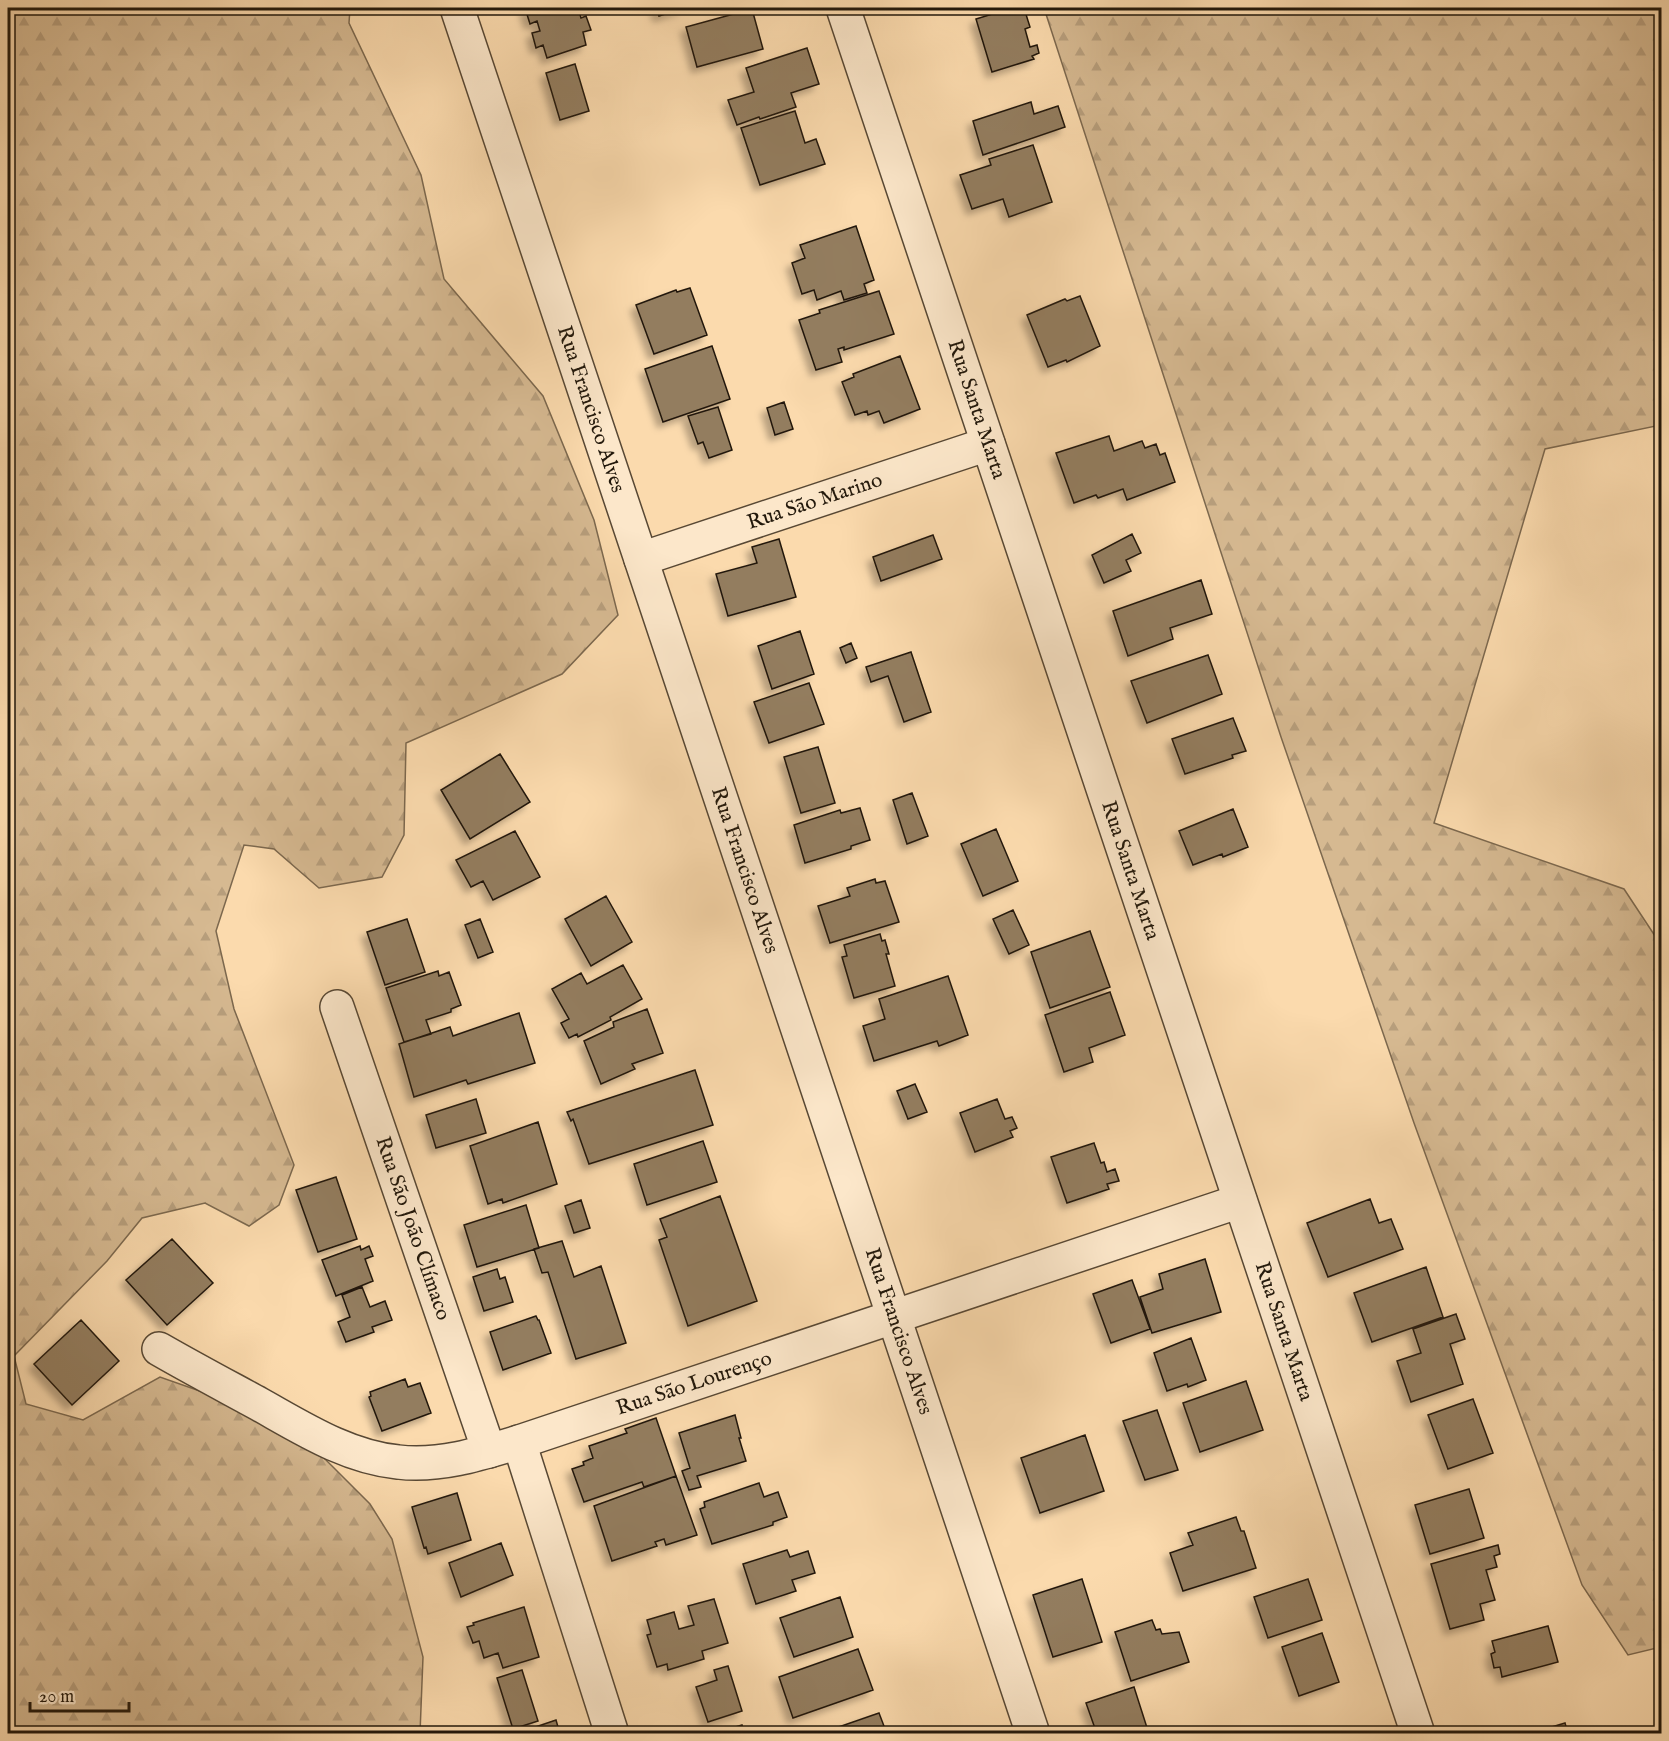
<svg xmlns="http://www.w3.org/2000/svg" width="1669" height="1741" font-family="'IM FELL English',serif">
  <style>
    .forest { fill: url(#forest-firs); stroke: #7c684e; stroke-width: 1.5 }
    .building { fill: #937d5f; stroke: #22180b; stroke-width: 1.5; filter: url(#shadow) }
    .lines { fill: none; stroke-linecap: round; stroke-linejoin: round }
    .minor-casing { stroke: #584834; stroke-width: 36 }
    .minor { stroke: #fce7ca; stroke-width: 33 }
    .labels { text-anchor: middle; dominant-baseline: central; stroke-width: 5; stroke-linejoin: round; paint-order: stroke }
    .street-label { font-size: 21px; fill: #22180b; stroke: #fce7ca }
  </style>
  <defs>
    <pattern id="forest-firs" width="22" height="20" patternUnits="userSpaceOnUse" patternTransform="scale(1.5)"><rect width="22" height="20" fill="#d6b991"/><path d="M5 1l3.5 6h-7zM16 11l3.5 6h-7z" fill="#b79e7c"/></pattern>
    <filter id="shadow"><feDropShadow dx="-5.5" dy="5.5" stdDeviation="3" flood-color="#0004"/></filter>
  </defs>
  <rect width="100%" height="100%" fill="#fbdaad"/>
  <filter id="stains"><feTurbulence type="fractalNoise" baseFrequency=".00333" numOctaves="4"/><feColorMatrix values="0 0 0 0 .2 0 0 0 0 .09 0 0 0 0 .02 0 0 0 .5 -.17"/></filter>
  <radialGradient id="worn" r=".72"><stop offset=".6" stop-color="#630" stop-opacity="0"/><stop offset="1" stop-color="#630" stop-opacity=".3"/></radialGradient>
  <!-- forest -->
  <path class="forest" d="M8,8h342l-1,15 72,152 23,104 99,117 51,124 24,95 -56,59 -156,69 -2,92 -22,42 -63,11 -45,-39 -30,-4 -28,86 18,78 60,156 -15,40 -30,21 -44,-23 -63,15 -35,43 -93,95 12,48 57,16 77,-43 74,26 75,40 61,61 22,35 31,118 -3,76 -412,1z
    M1044,8h617v417l-116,24 -111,374 190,66 37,56v702l-33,8 -46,-70 -168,-462 -133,-386z"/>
  <!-- building -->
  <path class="building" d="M525,8h53l3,10 5,-2 5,14 -8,2 3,13 -39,13 -4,-13 -7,3 -4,-15 8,-2 -3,-10 -7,3z
    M656,8h28l-25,8z
    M1012,8h12l6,19 -5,2 5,18 7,-2 2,8 -7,3 2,3 -42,13 -16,-53z
    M752,9l11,40 -66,18 -11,-40z
    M807,48l12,36 -28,9 5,14 -36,12 -1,-2 -22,8 -9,-25 26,-8 -8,-24z
    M575,64l14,47 -29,9 -14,-47z
    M1031,102l3,12 24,-8 7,21 -82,28 -10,-34z
    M795,111l10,32 11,-4 9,25 -65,21 -19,-57z
    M1033,145l19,57 -43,15 -6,-18 -31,10 -12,-34 31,-10 -2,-6z
    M856,226l18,54 -10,4 3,9 -23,7 -3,-9 -24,9 -3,-10 -12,4 -10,-31 13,-5 -5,-13z
    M690,288l17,47 -53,19 -18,-49 40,-15 1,2z
    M879,291l15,43 -50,16v-3l-6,2 4,13 -26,8 -17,-50 21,-7 -1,-3z
    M1080,296l20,50 -33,16 -1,-2 -18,7 -21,-52 38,-16 2,2z
    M712,346l18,53 -67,23 -18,-53z
    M900,356l20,53 -36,14 -5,-12 -11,4 -1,-4 -12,4 -13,-33 12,-5 -1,-3z
    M784,402l9,27 -18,6 -8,-27z
    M718,407l14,43 -23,8 -6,-16 -5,2 -10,-28z
    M1109,436l5,15 28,-10 3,7 11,-4 4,11 5,-2 10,29 -48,18 -4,-11 -25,9 -2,-3 -22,8 -18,-50z
    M1132,534l9,19 -15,7 5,11 -27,12 -12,-28z
    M933,535l9,24 -61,22 -8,-24z
    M779,539l17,58 -68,19 -12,-42 41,-11 -5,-16z
    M1201,580l11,34 -42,14 3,11 -45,17 -15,-45z
    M800,631l14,43 -42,15 -14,-43z
    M851,643l6,15 -11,5 -6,-15z
    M911,652l20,60 -27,10 -16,-46 -17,6 -5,-15z
    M1208,655l14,39 -75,29 -16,-42z
    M809,683l15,41 -55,19 -15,-41z
    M1233,718l13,33 -14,4 1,3 -48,16 -13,-35z
    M818,747l17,56 -34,10 -17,-56z
    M500,754l30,48 -60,37 -29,-49z
    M912,793l16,43 -21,8 -14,-44z
    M860,808l10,32 -19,6v3l-46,14 -11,-38 46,-15 1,3z
    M1233,809l15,38 -25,10 -1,-3 -29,11 -14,-34z
    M996,829l22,52 -35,15 -22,-52z
    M515,831l25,46 -47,23 -10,-19 -12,6 -15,-27z
    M875,879l1,4 9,-2 14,41 -69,21 -12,-37 32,-10 -3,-8z
    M606,896l26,46 -41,24 -26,-47z
    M1013,910l16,35 -20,9 -16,-35z
    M407,919l18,53 -40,13 -18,-53z
    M480,919l13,33 -15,6 -13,-33z
    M1090,931l20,56 -60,21 -19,-56z
    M880,934l2,7 3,-1 4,14h-3l9,32 -41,12 -12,-41 5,-1 -3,-11z
    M623,965l19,34 -32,18 1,3 -33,17 -1,-3 -8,4 -8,-15 8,-4 -17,-30 29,-16 6,11z
    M438,971l1,5 10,-4 12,33 -10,4v3l-25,8 5,14 -27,8 -18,-54z
    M948,976l20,59 -29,11 -2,-5 -63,20 -11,-35 22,-7 -6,-20z
    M1110,992l15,43 -36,13 4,14 -29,10 -19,-57z
    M647,1009l16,44 -31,11 3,5 -34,15 -17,-43 30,-14 -1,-5z
    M519,1013l16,50 -67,21 -2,-4 -52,17 -15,-53 51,-17 3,9z
    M695,1070l18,55 -124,39 -16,-45 -2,2 -4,-9z
    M915,1084l12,28 -19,7 -11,-28z
    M476,1099l10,34 -50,15 -10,-33z
    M997,1099l8,20 7,-2 5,11 -7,3 3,6 -38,15 -15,-39z
    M538,1122l19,62 -54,19 -1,-4 -14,5 -18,-58z
    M703,1141l14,41 -70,23 -13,-41z
    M1094,1143l7,20 3,-1 3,10 8,-3 4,12 -12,3 2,5 -42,14 -16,-46z
    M336,1177l21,62 -39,13 -22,-62z
    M720,1196l37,105 -69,25 -29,-86 8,-3 -7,-18z
    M1370,1199l9,24 12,-4 12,30 -75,28 -21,-54z
    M581,1200l9,28 -16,5 -9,-27z
    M526,1205l13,43 -62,19 -13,-42z
    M172,1239l41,44 -46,42 -41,-45z
    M562,1241l12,36 27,-11 25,77 -50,16 -28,-87 -6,1 -8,-24z
    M360,1246l1,4 8,-4 4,10 -8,3 8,22 -37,15 -14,-36z
    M1205,1259l16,53 -69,21 -12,-36 23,-8 -4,-15z
    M1426,1267l17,50 -71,25 -18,-49z
    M497,1269l3,10 5,-2 8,25 -29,9 -11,-34z
    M1132,1280l18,49 -39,14 -18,-49z
    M362,1287l8,20 15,-6 7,19 -20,7 2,5 -28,10 -8,-20 12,-5 -8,-22z
    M1456,1314l9,25 -15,5 13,40 -52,18 -14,-41 24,-8 -8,-24z
    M536,1316l2,4h1l12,33 -48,17 -13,-38z
    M81,1320l38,41 -47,44 -38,-41z
    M1191,1338l15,42 -18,7 -1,-3 -20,7 -13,-38z
    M405,1379l3,8 12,-4 11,30 -49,18 -13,-34 2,-1 -1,-4z
    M1246,1381l17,49 -63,22 -17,-49z
    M1473,1399l20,54 -45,16 -20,-54z
    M1157,1410l21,60 -33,10 -22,-59z
    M735,1415l6,23h-2l7,23 -49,15 4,11 -12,3 -7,-19 8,-3 -11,-35z
    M656,1418l20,58 -32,11 -2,-5 -58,20 -12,-33 12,-4 -1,-3 10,-4 -4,-12 38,-13 -2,-4z
    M1085,1435l19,56 -64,22 -19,-55z
    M676,1476l21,59 -31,10 -2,-6 -9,3 2,4 -45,15 -18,-55z
    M759,1483l5,14 14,-5 9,25 -14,5v3l-61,19 -12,-35 5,-2 -1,-5z
    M1469,1489l15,49 -54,16 -15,-49z
    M457,1493l14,47 -43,14 -2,-7 -2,1 -12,-41z
    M1236,1517l5,14h3l12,37 -73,23 -13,-38 23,-8 -5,-12z
    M501,1543l12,32 -52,22 -12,-34z
    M1498,1545l2,9 -6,2 3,11 -11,3 9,30 -15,4 4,16 -34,9 -19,-65z
    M787,1550l3,7 18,-6 7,22 -23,7 4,11 -40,13 -13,-40z
    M1082,1579l20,63 -49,15 -20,-62z
    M1308,1579l14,41 -54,18 -14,-41z
    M840,1597l13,40 -59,20 -14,-39z
    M714,1599l14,44 -26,8 2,8 -36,11 -1,-6 -10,3 -10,-32 4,-1 -4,-14 27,-8 5,17 15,-4 -6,-19z
    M524,1607l15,50 -36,11 -5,-15 -14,5 -5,-17 -6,2 -6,-16 7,-2 -1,-2z
    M1152,1620l4,10 4,-1 2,5 17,-2 10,30 -58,19 -16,-49z
    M1548,1626l10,36 -56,15 -2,-10 -6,1 -3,-14 4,-2 -3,-11z
    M1322,1633l17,49 -40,14 -17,-49z
    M858,1649l15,41 -80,28 -14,-41z
    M728,1666l14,45 -34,11 -12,-35 21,-7 -3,-10z
    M522,1670l16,51 -25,8 -16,-51z
    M1134,1687l15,47h-52l-11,-31z
    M879,1713l8,21h-60v-3z
    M556,1720l4,14h-45z
    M1565,1723l3,11h-22l-1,-5z
    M742,1725l3,9h-32z"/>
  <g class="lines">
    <!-- minor casing -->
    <g class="minor-casing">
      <g id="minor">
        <path id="s1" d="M457,8l576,1726"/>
        <path id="s2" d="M843,8l575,1726"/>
        <path id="s3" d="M641,559l347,-115"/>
        <path id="s4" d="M337,1007l152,444"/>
        <path id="s5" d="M159,1349c33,19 67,37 100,55 43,24 88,53 139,58 41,5 82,-8 121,-20l721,-241"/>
        <path d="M519,1442l93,292"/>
      </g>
    </g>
    <!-- minor -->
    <use href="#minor" class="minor"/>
  </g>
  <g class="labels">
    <!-- street labels -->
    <g class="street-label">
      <text stroke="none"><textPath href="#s1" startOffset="423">Rua Francisco Alves</textPath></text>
      <text stroke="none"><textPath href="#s2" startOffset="423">Rua Santa Marta</textPath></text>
      <text stroke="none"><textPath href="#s3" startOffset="183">Rua São Marino</textPath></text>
      <text stroke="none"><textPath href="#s1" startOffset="909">Rua Francisco Alves</textPath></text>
      <text stroke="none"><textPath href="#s2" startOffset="909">Rua Santa Marta</textPath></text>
      <text stroke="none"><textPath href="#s4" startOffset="234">Rua São João Clímaco</textPath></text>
      <text stroke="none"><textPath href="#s1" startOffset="1395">Rua Francisco Alves</textPath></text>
      <text stroke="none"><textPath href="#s2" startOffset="1395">Rua Santa Marta</textPath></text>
      <text stroke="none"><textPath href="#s5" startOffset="574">Rua São Lourenço</textPath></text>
    </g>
  </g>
  <!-- margin -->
  <rect width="1669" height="1741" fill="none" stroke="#fbdaad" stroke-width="30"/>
  <rect x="9" y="9" width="1651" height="1723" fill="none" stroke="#22180b" stroke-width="3"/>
  <rect x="15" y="15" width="1639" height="1711" fill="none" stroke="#22180b" stroke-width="1.5"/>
  <!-- scale -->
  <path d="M30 1702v9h99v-9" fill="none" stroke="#22180b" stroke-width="3"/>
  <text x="39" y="1702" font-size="18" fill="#22180b" stroke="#fce7ca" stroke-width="4.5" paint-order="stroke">20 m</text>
  <rect width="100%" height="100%" filter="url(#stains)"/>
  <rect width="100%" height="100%" fill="url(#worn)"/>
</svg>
